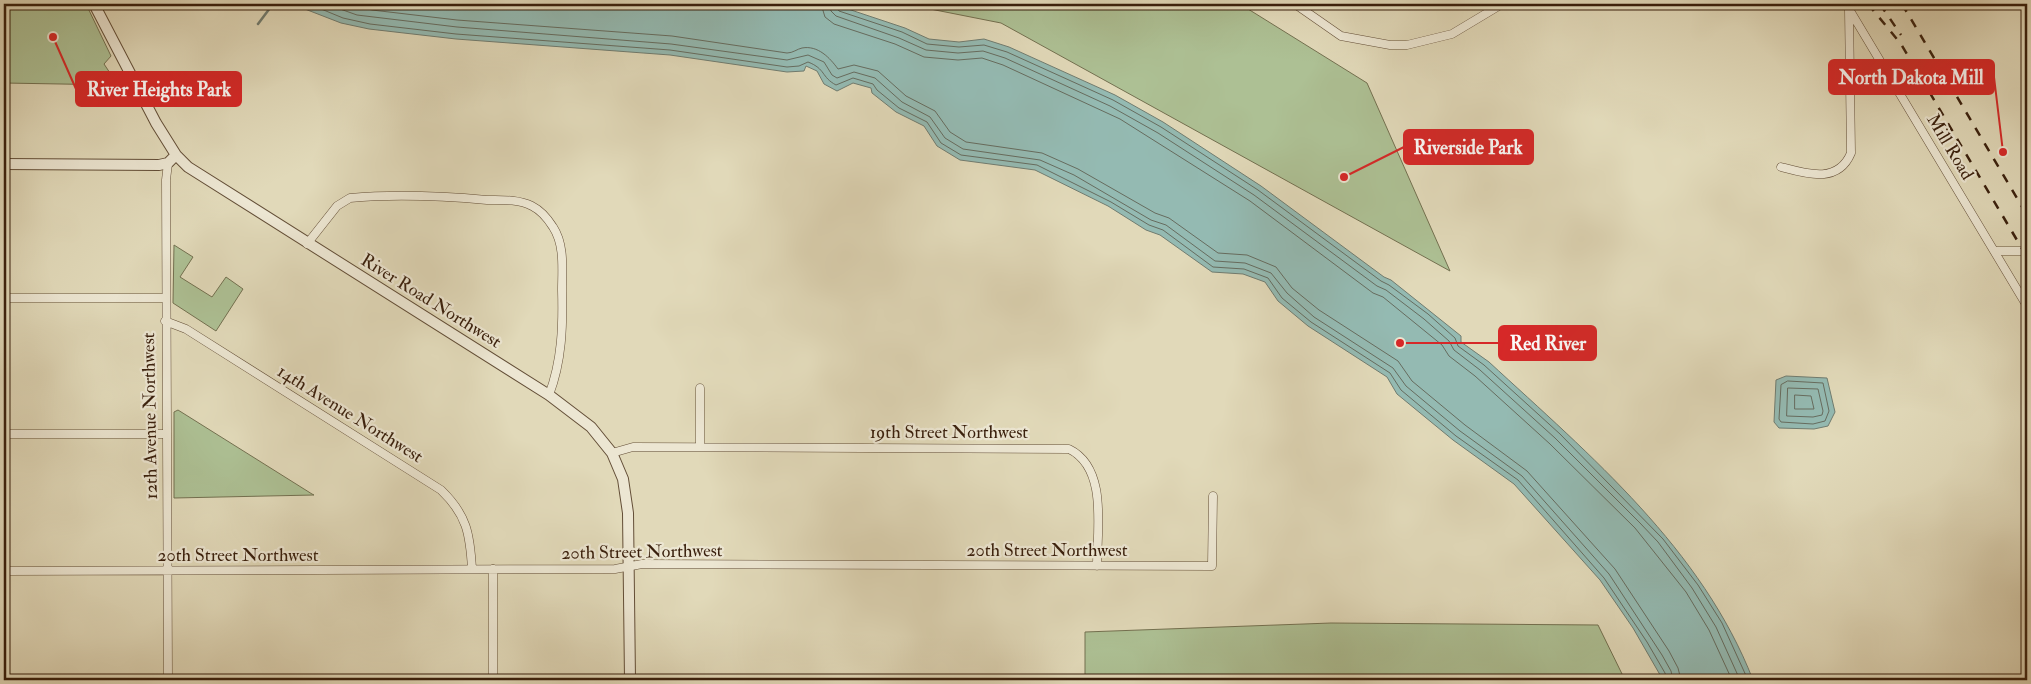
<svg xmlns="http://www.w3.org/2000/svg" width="2031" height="684" font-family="'IM FELL Double Pica',serif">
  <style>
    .green { fill: #adc094; stroke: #737050 }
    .water { fill: #94bab2; stroke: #707c70 }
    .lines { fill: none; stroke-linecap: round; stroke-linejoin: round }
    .shore { stroke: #666c5f; stroke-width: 1 }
    .stream { stroke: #707c70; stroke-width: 2.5 }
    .minor-casing { stroke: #634e37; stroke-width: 9 }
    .tertiary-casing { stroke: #634e37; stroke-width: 12 }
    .minor { stroke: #ece6d2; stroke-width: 8 }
    .tertiary { stroke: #ece6d2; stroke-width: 10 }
    .rail { stroke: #391f0c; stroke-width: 2.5; stroke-dasharray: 9 9; stroke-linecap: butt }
    .labels { text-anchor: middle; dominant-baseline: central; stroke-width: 4.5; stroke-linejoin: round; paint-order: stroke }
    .street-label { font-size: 18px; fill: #391f0c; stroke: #ece6d2 }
    .leader { fill: none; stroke: #d62828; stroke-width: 2 }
    .callout-dot { fill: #d62828; stroke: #ece6d2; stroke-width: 2 }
    .callout { fill: #d62828; stroke: #d62828; stroke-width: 2 }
    .callout-label { font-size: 19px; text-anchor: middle; font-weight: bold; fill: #fff }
  </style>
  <rect width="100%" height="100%" fill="#e1d9b9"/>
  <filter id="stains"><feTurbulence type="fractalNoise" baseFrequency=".004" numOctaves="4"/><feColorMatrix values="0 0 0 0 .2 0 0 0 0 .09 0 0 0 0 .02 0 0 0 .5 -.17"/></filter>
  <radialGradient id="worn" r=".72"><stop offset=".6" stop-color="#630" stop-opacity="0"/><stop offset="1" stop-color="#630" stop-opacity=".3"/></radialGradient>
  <!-- green -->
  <path class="green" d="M4,4h82l25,52 -7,8 14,21 -114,-2z
    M905,4h335l127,79 83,188 -449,-248z
    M174,245l19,12 -13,20 32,20 14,-20 17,12 -27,42 -43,-28z
    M178,410l134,84 2,1 -140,3v-86z
    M1331,623l267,2 27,55h-540v-48z"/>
  <!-- water -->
  <path class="water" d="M292,4h541l72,24 24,11 30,3 25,-3 25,8 106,48 48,27 98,64 123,91 7,3 70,56v6c9,7 19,13 28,20 102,94 213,187 264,318h-90l-30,-52 -33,-48 -86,-96 -61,-44 -56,-46 -10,-17 -79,-51 -30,-25 -13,-19 -22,-8 -31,-2 -52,-37 -14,-5 -38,-24 -73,-36 -75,-10 -23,-14 -13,-20 -28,-14 -24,-19 -1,-5 -18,-5 -16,8 -13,-7 -7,-13 -11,-5 -2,5 -17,1 -117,-17 -214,-16 -87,-10 -28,-6z
    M1786,376l41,2 8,34 -7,14 -14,3 -35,-1 -5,-6 2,-42z"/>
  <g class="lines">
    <!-- shore -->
    <path class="shore" d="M309,4l34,14 27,6 86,10 214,16 117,17 12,-1 9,-4c18,7 13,15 28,23l17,-7 20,6 4,6 22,18 28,14 14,21 20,12 76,10 74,37 38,23 14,5 50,37 31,2 24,9 14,20 29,24 79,51 11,17 55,46 62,44 86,98 43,64 18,31 2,7
      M326,4l31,11 100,12 214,17 116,16 21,-5 16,7 8,13 5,3 17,-6 21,6 27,24 28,15 15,21 18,11 77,11 34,15 77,45 15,5 49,36 30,2 26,10 16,20 27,24 79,51 13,18 54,45 62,45 87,98 53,81 9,16 2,9
      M346,4l26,6 85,10 215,16 115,17c6,0 10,-4 15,-5 16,-3 28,10 36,21l16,-4 24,6 28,25 29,15 15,21 16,10 76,11 36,16 77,44 14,5 49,35 29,2 29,12 16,21 27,22 79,51 14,20 53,44 62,46 88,98 54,82 9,17 3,12
      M821,4l4,13 9,7 61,20 29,13 34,3 24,-2 21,7 117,54 130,82 123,92 10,4 59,48 7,11 26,20 75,68 85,84 51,64 23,38 23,50
      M829,4l2,7 5,5 63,22 27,12 32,3 25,-2 22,7 105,48 48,27 96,62 123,91 9,4 38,29 25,22 5,9 26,20 75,68 85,85 18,19 34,46 24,39 24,53
      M835,4l4,7 63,21 25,12 32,3 25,-2 23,7 106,48 48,27 97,63 123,91 8,4 39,29 27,24 3,8 26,19 76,69 103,105 35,46 24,38 26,57
      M1788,381l35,2 6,28 -4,10 -12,3 -32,-2 -2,-3 2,-34z
      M1788,388l30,1 5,22 -1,4 -9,2 -26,-1z
      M1795,395l16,1 3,13h-19z"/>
    <!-- stream -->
    <path class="stream" d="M258,24l15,-20"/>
    <!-- minor casing -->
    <g class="minor-casing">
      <path id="minor" d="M1295,4l46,32 49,9h17l45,-11 50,-30
        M1846,4l181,302
        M1781,167c26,7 57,17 70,-14l-2,-143
        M307,244l30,-38 13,-8c45,-4 92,-2 137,2 14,0 32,-1 45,6 8,4 16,13 21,21 12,18 9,43 9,63 1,36 0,71 -13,105
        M1995,251h32
        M4,298h161
        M165,321l21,8 255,161c26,25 29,44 31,79
        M700,388v58
        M4,434h162
        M612,453l21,-6 436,2c39,19 28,80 28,117
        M493,569v111
        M4,571l611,-2 27,-5 570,2 1,-70
        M168,680l-2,-500 2,-17"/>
    </g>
    <!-- tertiary casing -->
    <g class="tertiary-casing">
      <path id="tertiary" d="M94,4l62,119 20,32 12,12 361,228 42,32 21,26 11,26 5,34 2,167
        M4,164l155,1 9,-2 8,-8"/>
    </g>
    <!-- minor -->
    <use href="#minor" class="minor"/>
    <!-- tertiary -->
    <use href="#tertiary" class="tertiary"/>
    <!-- rail -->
    <path class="rail" d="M1868,4l33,40 126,213
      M1880,4l21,31
      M1902,4l125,211"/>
  </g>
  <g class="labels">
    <!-- street labels -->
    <g class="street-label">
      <text transform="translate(1950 147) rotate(59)">Mill Road</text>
      <text transform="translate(431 301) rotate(32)">River Road Northwest</text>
      <text transform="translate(350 414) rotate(32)">14th Avenue Northwest</text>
      <text transform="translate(150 416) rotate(-91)">12th Avenue Northwest</text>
      <text x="949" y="432">19th Street Northwest</text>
      <text x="1047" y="550">20th Street Northwest</text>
      <text transform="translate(642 552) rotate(-1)">20th Street Northwest</text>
      <text x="238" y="555">20th Street Northwest</text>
    </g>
  </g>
  <!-- callouts -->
  <path class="leader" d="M2003 152L1994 77M53 37L76 89M1344 177L1404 147M1400 343L1499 343"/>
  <g class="callout-dot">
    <circle cx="2003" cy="152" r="5"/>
    <circle cx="53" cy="37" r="5"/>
    <circle cx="1344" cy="177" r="5"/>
    <circle cx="1400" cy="343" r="5"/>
  </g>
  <g class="callout">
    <rect x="1829" y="60" width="165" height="34" rx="5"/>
    <rect x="76" y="72" width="165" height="34" rx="5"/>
    <rect x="1404" y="130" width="129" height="34" rx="5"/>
    <rect x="1499" y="326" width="97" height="34" rx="5"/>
  </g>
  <g class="callout-label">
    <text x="1911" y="84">North Dakota Mill</text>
    <text x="159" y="96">River Heights Park</text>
    <text x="1468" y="154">Riverside Park</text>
    <text x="1548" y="350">Red River</text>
  </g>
  <!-- margin -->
  <rect width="2031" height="684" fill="none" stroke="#e1d9b9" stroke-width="20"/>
  <rect x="5" y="5" width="2021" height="674" fill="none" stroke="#391f0c" stroke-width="2.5"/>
  <rect x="10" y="10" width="2011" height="664" fill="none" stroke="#391f0c"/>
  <rect width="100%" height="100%" filter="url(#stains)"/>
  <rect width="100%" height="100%" fill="url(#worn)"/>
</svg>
